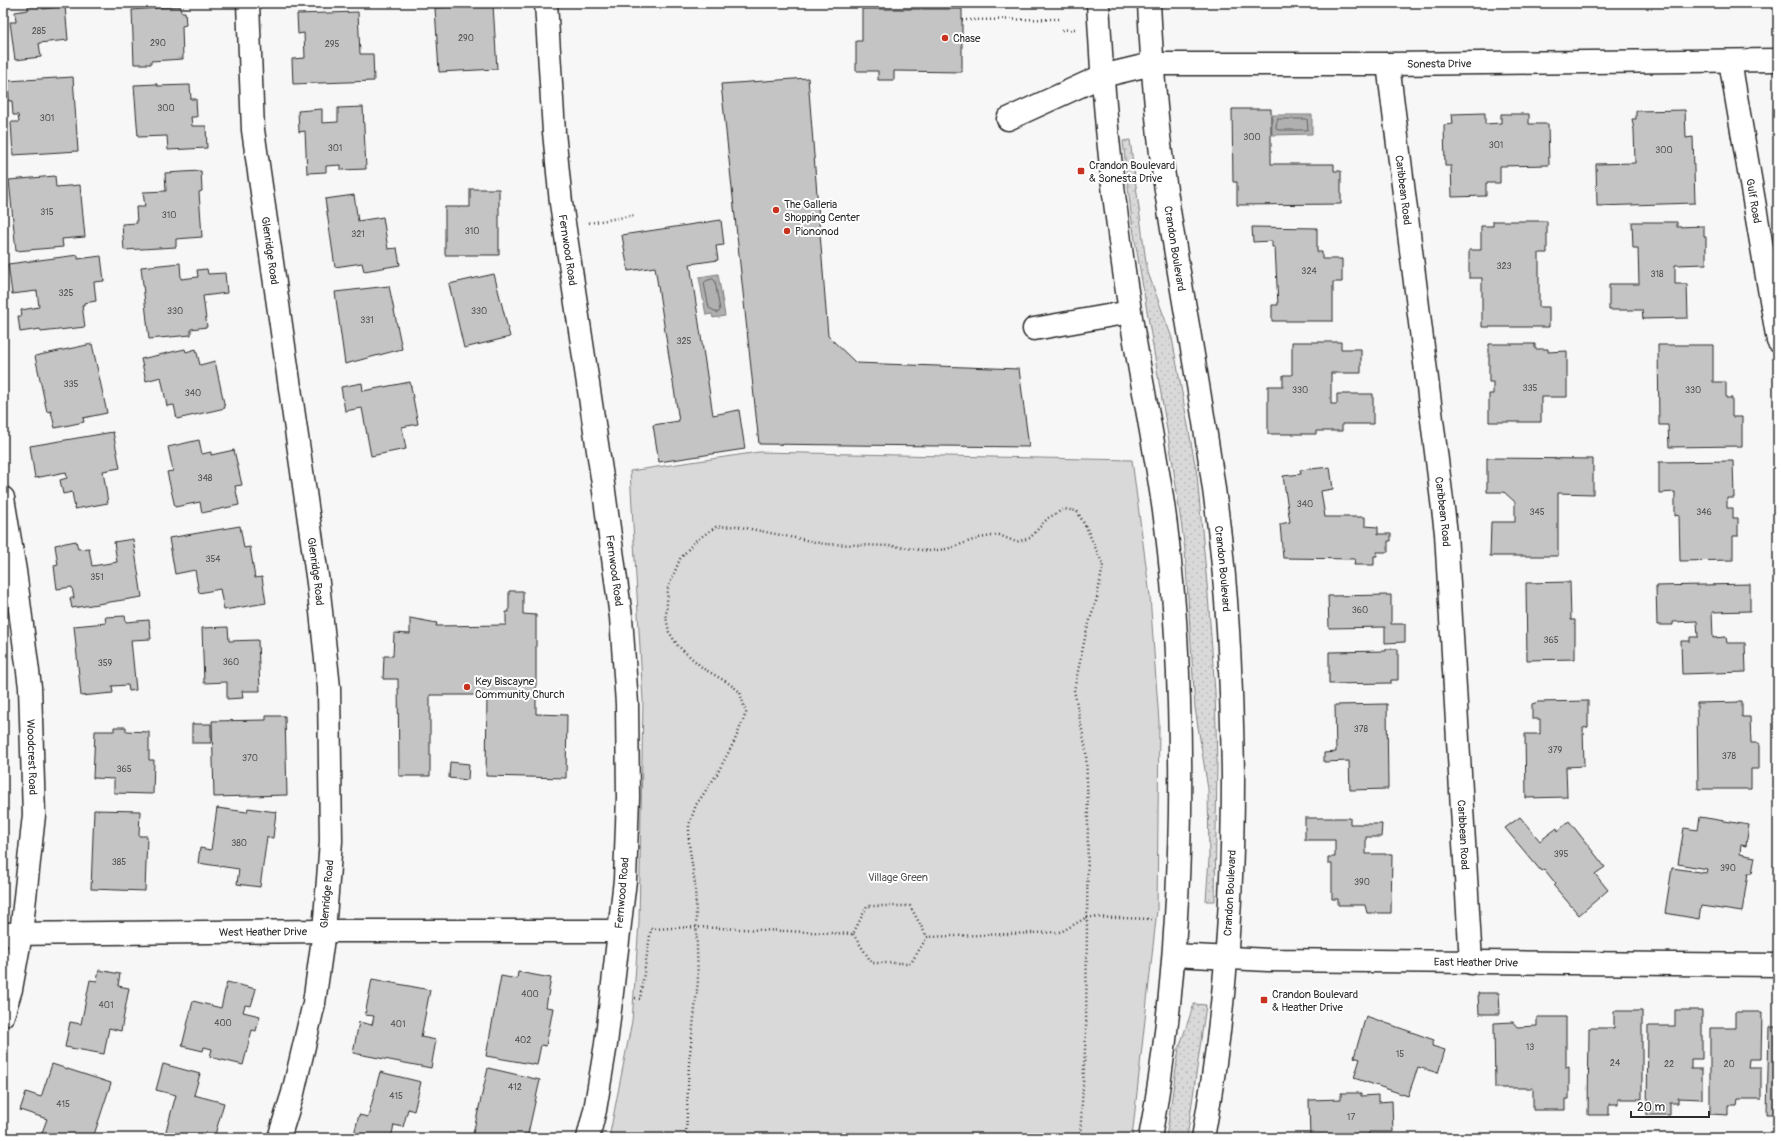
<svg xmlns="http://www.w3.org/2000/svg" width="1781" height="1141" font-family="Pangolin,sans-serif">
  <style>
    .grass { fill: url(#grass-dots); stroke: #828282 }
    .park { fill: #d9d9d9; stroke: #828282 }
    .water { fill: #b0b0b0; stroke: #7b7b7b }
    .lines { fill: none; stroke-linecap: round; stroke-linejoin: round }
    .shore { stroke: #606060; stroke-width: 1 }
    .building { fill: #c4c4c4; stroke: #2b2b2b }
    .minor-casing { stroke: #2b2b2b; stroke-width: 25 }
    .major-casing { stroke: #2b2b2b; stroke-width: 25 }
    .path { stroke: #2b2b2b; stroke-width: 2.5; stroke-dasharray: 1 3; stroke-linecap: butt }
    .minor { stroke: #fff; stroke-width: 22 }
    .major { stroke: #fff; stroke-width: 22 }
    .poi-dot { fill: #c8321e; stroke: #fff; stroke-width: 1.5 }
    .labels { text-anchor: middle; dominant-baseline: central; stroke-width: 4; stroke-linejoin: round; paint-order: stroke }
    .number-label { font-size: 9px; fill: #515151 }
    .poi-label { font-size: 11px; fill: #2b2b2b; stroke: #fff; text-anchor: start }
    .street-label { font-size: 11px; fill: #2b2b2b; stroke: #fff }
    .park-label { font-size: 11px; fill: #565656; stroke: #fff }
  </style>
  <defs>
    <pattern id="grass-dots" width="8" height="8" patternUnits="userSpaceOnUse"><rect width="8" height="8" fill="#d9d9d9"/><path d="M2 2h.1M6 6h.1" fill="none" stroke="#bababa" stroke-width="1.8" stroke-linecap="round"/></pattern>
  </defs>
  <rect width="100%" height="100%" fill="#f7f7f7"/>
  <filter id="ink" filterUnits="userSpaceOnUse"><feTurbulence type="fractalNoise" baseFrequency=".025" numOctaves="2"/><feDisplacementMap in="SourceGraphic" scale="8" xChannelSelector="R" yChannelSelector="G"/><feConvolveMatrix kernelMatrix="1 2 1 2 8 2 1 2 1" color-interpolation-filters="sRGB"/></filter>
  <g filter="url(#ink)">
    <!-- grass -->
    <path class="grass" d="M1130,140l17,130 25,68 25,137 11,120 7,97 2,71 -2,138h-9l3,-42 -1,-70 -13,-81 -10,-158 -12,-85 -41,-243 -9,-81z
      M1194,1004l12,1 -19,133h-21l13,-90z"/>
    <!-- park -->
    <path class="park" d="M759,452l373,8 18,136 9,126 -2,188 -25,228h-523l23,-117 7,-98 4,-222 -13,-230z"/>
    <!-- water -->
    <path class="water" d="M1272,115h40v19l-40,1z
      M718,274l7,42 -12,2 -1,-4 -6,1 -7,-38z"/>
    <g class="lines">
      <!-- shore -->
      <path class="shore" d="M1278,119h29l1,10 -2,1h-28l-2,-2z
        M713,279l2,2 5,29 -2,3 -9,-5 -5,-25 2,-2z"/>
    </g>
    <!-- building -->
    <path class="building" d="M42,5l1,4 22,-3 3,34 -29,3 2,14 -26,3 -5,-38h6l-1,-10 13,-2v-4z
      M493,5l4,64 -58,3 -4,-64z
      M180,6l1,6h4l1,13 -4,1 1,33 -32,2v3h-17l-2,-54z
      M862,9h100v63l-68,-1v9h-16v-9h-22v-30h6z
      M358,12l2,42h13l1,27 -81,3 -1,-25 13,-1 -1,-25 -6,1 -1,-20z
      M73,77l5,74 -65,4 -2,-33h8l-1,-7h-5l-1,-14h-3l-1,-20z
      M808,78l20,258 28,27 163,6 10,78 -270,-3 -38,-360z
      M157,84v2l33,-1 1,14h5l1,18h-6l1,9h14l1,22 -39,2 -1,-14 -29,1 -4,-52z
      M363,107l3,62 -25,1v-5l-15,1v6l-19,1 -2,-42 -6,1 -1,-21 24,-2v14l16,-1v-14z
      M1232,109h39v55h63v7h7v33l-104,1v-23h-4z
      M1685,110l1,28 7,-1 2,66 -98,3 -1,-42 39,-1 -1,-33 -2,-11h4v-8z
      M1485,113v11l16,-1v-9h28v10h19l1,41 -49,1v17h-14v13l-34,1 -1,-31h-6l-1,-41 9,-1 -1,-10z
      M201,171l1,20 -3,1 3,45 -26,2v8l-52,3 -2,-26 15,-1 -1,-16h9l-2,-15 23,-1 -1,-18z
      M55,176l1,11 24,-2 5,52 -23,2 1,8 -47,4 -7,-71z
      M470,189h29v66h-54v-48h25z
      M354,195l4,26 25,-4 5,32 9,-1 3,17 -36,6 -2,-8 -27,4 -10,-68z
      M721,220l3,25 -8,1 2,14 -28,4 23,151 26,-5 6,39 -86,13 -6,-37 26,-4 -24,-154 -27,4 -6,-36z
      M1493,221h54v32h-8v54h10v20h-67v-49h-13v-28h12v-24h12z
      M1632,222h45v5l27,-1v11h2v27l-31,1v19h12l1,34 -45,1 -1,-9h-33v-26h30l-1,-36h-5z
      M1252,227l65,1v24h5v7h20v23h-9v39h-61v-16h6l-3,-58h-3v-6l-19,1z
      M78,255v4l23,-3 3,25 -10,1 2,19 -12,2v2h-2l3,22 -44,5 -1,-3 -20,3 -2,-16h4l-1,-6 18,-3 -2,-16 -25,3 -4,-30z
      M180,263l1,16 17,-2 -1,-7 10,-1 1,5 17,-1 2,20 -24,3 4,31 -16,2v6l-42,4 -8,-72z
      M494,274l16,63 -46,11 -15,-64z
      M389,286l13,63 -57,15 -10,-72z
      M1292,342h49v7h20v24h-30v31h6v-10h36v30h-31v7h-26v3h-48v-48h15v-11h9z
      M92,344l15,69 -24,5 1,4 -29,6 -4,-17 -4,1 -12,-56z
      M1489,344h46v5h13v3l19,-1v46h-26v25h-52v-28h4v-12h-4z
      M1658,345h55v37h13v16h6v19h10v29l-73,1 -1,-22h-9z
      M185,349l1,3 10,-3 4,16 15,-4 10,47 -48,11 -3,-14 -7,1 -6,-29 -15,4 -5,-22z
      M410,382l8,42 -16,3 4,22 -35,7 -9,-48 -17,3 -4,-24 21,-4 1,8z
      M113,432l7,36 -17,3 5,32 -33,6 -3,-17 -9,2 -3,-14 7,-2 -1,-6 -31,6 -5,-32z
      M199,440l3,14 9,-2v3l23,-5 8,35 -7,1 4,19 -37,8 -2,-11 -25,5 -8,-35 6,-1 -5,-24z
      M1487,458l106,1v35l-35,-1v63h-68l1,-34h24v-20l-11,-10h-17z
      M1733,461l1,37h-7v10h6v10h5v18h-5v24l-53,1 -1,-46 -4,1v-24l-16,1v-31z
      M1330,467l3,22 -12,2 4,26h40v9l13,1v7h13v7h-3v11h-11v4h-3v9h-20l1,-6 -72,-1 -3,-34 10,-2 -7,-46 18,-2 -1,-4z
      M240,526l4,22 6,-1 5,31 7,-1 4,26 -42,7 -4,-21 -21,4 -4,-23 -20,4 -6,-36z
      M133,539l9,58 -70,11 -2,-10h4l-2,-11 -15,2 -3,-23 4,-1 -3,-20 21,-4 2,8 11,-1 3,18 25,-4 -3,-20z
      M1570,582l1,38h4v39l-48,1 -1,-77z
      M1750,584v27l-38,1 1,26 13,-1 1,6h18l1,29 -64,2 -1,-33h9v-4h8l-1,-16 -24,1v3h-16l-1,-39z
      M509,591h14v23l13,1v99l31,1 -1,63 -80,-2 1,-81h-57v81h-31l-1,-97h-15l1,-23h9l1,-23 16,1v-16l27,5 -1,3 70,-1v-13h3z
      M1391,595v29h14v18l-20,1v-16l-56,1 -1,-32z
      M125,616l1,6 23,-2 2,19 -20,1 5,50 -7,1 -1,-6 -16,1 1,7 -32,3 -7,-70 32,-3 -1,-6z
      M228,627l1,14 29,-1 2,51h-18l1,7 -16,1v-17l-23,1 -2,-55z
      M1386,649h12v31h-7v3l-62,1v-32l57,-1z
      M1588,701v26l-5,1 1,38 -18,1 1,30 -41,1 -1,-64h15v-15h-8v-15l6,-2z
      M1742,702v15h8l1,26h8v26h-8v20h-53l-1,-86z
      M1387,704l1,85 -38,1 -1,-29 -25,1v-9l12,-1 -1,-47z
      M266,716h19l2,79 -73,2 -2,-76 54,-1z
      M192,724h19v19h-19z
      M114,727h12v4l23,1v28h5l-1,34 -39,-1v-14l-21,-1 2,-47h19z
      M450,762l19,2 -1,16 -19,-2z
      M217,808l30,4 1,-4 28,4 -3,26 -6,-1 -7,50 -23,-3 2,-15 -41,-6 2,-15 11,2z
      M94,810l46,1 -1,25h8l-2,55 -54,-2z
      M1520,817l20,24 17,-13 1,3 11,-10 36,46 -10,7 13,16 -29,25 -25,-29 2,-2 -12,-15 -3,2 -36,-43z
      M1700,817l49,8 -3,21 -5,-1 -1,9 15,3 -3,16h-4l-6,39 -41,-6 -2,13 -34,-6 7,-45 34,5 1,-4 -29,-5 6,-36 14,2z
      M1305,818h45v6h32l-1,13h-15v17h26l-1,59h-24l-2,-8h-27v-6h-6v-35h-4v-7h7v-17h-30z
      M99,970l21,4 -2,12 11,2 -8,43 -12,-3 -5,26 -39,-7 5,-25 11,2 9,-44 7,1z
      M518,972l33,6 -5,29 7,1 -7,38 -5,-1 -4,20 -51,-9 15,-80 16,3z
      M372,979l58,11 -9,47 15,3 -5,28 -78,-15 6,-31 13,3 2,-9 -9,-1z
      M227,982l29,7 -5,17 -6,-1 -2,7 17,4 -4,15 -4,-1 -9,35 -33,-8 2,-8 -8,-2 -1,4 -21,-5 11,-45 28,7z
      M1478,993h21l1,21h-21z
      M1675,1010h27v49h-11v10h11v30l-24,-1v5h-8v12h-23l1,-89h27z
      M1614,1011h28v88h-24v5h-9v11h-21l1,-87h25z
      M1735,1012h27l-1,47h-12l-1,9h13v31h-23l-1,6h-9v10l-18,-1v-86h25z
      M1366,1016l68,24 -2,6 13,4 -7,23 -20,-6 -10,29 -54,-18 6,-19 -6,-2z
      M1537,1017h29v51l3,-1v32h-4v11h-32v-22h-38l-1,-65 19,-1 4,5 20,-1z
      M1769,1027h9v87h-11z
      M52,1064l59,19 -18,55h-53l7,-19 -27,-9 6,-18 15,5z
      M163,1064l37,10 -6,21 30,8 -10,35h-50l12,-43 -20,-5z
      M488,1068l52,12 -13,58h-55z
      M380,1072l41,10 -7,29 -6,-2 -5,18 -9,-2 -3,13h-38l6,-23 9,2z
      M1341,1093h20v3l17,-1v7l14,-1 1,31h-24v6h-59l-1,-38 32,-1z"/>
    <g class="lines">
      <!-- minor casing -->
      <g class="minor-casing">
        <g id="minor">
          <path id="s1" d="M248,3l5,127 65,453 11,105 2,153 -7,90 -10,72 -21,90 -14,45"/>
          <path id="s2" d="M546,3l8,129 7,71 42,281 18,133 6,87 1,93 -3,83 -19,164 -11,66 -7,28"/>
          <path id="s3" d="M1730,61l48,280"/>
          <path id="s4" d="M1388,64l58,469 25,430"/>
          <path id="s5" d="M1008,119l94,-43 50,-12h236l390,-4"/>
          <path d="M1034,329l96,-17"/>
          <path id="s6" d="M3,498l12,73 15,116 4,128 -13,119 -10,55 -8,26"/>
          <path id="s7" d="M3,934l321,-3h294"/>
          <path id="s8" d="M1174,955l94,5 510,5"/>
        </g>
      </g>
      <!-- major casing -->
      <g class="major-casing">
        <g id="major">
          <path d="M1098,3c5,103 16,206 32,308 11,72 27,143 36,215 12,95 15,191 14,287 -2,109 -10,218 -30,325"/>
          <path id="s9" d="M1149,3c3,65 8,130 18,194 16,108 38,215 51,323 11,86 14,172 15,258 0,121 -8,241 -30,360"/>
        </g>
      </g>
      <!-- path -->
      <path class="path" d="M962,20l98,-1
        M1062,30l13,-1
        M589,223l47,-8
        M853,934l19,29h39l16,-26
        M635,998l5,1 11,-70 45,-2 157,7 14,-28h43l17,31 134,-5 26,-15 65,2
        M686,1138l3,-75 9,-82 -3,-97 -6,-40v-19l7,-20 21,-31 18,-34 11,-27 -6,-21 -13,-10 -23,-13 -26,-23 -9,-14 -3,-15 2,-29 12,-29 15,-18 21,-14 20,-1 89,18 68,2 36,5 18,-2 32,-11 20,-3 17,7 14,-4 18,-20 16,-9 13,2 10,18 16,36 -6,33 -11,35 -12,57 12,60 2,65 -2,217 -6,106"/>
      <!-- minor -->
      <use href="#minor" class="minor"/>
      <!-- major -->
      <use href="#major" class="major"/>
    </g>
  </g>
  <!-- markers -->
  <g class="poi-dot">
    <circle cx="945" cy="38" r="4"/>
    <rect x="1077" y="167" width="8" height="8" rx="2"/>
    <circle cx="776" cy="210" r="4"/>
    <circle cx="787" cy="231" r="4"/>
    <circle cx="467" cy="687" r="4"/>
    <rect x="1260" y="996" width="8" height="8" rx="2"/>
  </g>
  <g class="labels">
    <!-- number labels -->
    <g class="number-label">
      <text x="39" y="31">285</text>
      <text x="466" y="38">290</text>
      <text x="158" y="43">290</text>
      <text x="332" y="44">295</text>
      <text x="166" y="108">300</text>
      <text x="47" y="118">301</text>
      <text x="1252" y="137">300</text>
      <text x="1496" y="145">301</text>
      <text x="335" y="148">301</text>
      <text x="1664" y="150">300</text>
      <text x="47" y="212">315</text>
      <text x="169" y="215">310</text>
      <text x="472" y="231">310</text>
      <text x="358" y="234">321</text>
      <text x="1504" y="266">323</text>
      <text x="1309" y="271">324</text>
      <text x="1657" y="274">318</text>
      <text x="66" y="293">325</text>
      <text x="175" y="311">330</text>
      <text x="479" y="311">330</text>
      <text x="367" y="320">331</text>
      <text x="684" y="341">325</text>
      <text x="71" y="384">335</text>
      <text x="1530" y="388">335</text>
      <text x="1300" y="390">330</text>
      <text x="1693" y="390">330</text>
      <text x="193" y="393">340</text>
      <text x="205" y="478">348</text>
      <text x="1305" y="504">340</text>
      <text x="1537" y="512">345</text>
      <text x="1704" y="512">346</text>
      <text x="213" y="559">354</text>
      <text x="97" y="577">351</text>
      <text x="1360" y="610">360</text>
      <text x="1551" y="640">365</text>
      <text x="231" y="662">360</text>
      <text x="105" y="663">359</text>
      <text x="1361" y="729">378</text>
      <text x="1555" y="750">379</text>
      <text x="1729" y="756">378</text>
      <text x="250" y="758">370</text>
      <text x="124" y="769">365</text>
      <text x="239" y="843">380</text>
      <text x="1561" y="854">395</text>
      <text x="119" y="862">385</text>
      <text x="1728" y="868">390</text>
      <text x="1362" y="882">390</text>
      <text x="530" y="994">400</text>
      <text x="106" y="1005">401</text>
      <text x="223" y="1023">400</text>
      <text x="398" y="1024">401</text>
      <text x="523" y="1040">402</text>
      <text x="1530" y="1047">13</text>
      <text x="1400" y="1054">15</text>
      <text x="1615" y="1063">24</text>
      <text x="1669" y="1064">22</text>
      <text x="1729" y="1064">20</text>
      <text x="515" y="1087">412</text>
      <text x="396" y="1096">415</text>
      <text x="63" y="1104">415</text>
      <text x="1351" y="1117">17</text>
    </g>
    <!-- poi labels -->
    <g class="poi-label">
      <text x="953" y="38">Chase</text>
      <text x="1089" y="165">Crandon Boulevard<tspan x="1089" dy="13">&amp; Sonesta Drive</tspan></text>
      <text x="784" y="204">The Galleria<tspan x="784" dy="13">Shopping Center</tspan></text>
      <text x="795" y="231">Piononod</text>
      <text x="475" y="681">Key Biscayne<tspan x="475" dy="13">Community Church</tspan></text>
      <text x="1272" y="994">Crandon Boulevard<tspan x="1272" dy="13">&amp; Heather Drive</tspan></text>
    </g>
    <!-- street labels -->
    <g class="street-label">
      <text stroke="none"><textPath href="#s5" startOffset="442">Sonesta Drive</textPath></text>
      <text stroke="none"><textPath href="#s4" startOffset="127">Caribbean Road</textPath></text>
      <text stroke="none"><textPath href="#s3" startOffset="142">Gulf Road</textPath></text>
      <text stroke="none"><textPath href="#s2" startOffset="248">Fernwood Road</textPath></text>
      <text stroke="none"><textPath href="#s9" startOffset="247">Crandon Boulevard</textPath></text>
      <text stroke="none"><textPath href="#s1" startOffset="249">Glenridge Road</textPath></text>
      <text stroke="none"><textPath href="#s4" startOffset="451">Caribbean Road</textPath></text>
      <text stroke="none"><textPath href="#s9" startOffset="571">Crandon Boulevard</textPath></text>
      <text stroke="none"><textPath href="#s2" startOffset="572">Fernwood Road</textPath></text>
      <text stroke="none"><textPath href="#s1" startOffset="573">Glenridge Road</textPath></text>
      <text stroke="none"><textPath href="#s6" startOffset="261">Woodcrest Road</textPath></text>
      <text stroke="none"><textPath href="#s4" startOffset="775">Caribbean Road</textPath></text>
      <text transform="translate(622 893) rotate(-85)">Fernwood Road</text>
      <text transform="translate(1230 893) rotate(-87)">Crandon Boulevard</text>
      <text transform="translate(327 894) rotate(-85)">Glenridge Road</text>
      <text stroke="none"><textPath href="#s7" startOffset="260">West Heather Drive</textPath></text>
      <text stroke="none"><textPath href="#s8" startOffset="302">East Heather Drive</textPath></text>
    </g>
    <!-- park labels -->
    <g class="park-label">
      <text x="898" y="877">Village Green</text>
    </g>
  </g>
  <!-- margin -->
  <rect width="1781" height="1141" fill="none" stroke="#fff" stroke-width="16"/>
  <rect x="8" y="8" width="1765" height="1125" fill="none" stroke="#2b2b2b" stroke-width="1.5" filter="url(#ink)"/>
  <!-- scale -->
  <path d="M1631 1111v6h78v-6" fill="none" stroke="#2b2b2b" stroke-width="2"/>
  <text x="1637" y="1111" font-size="12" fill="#2b2b2b" stroke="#ffffff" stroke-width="3" paint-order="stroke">20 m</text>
</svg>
